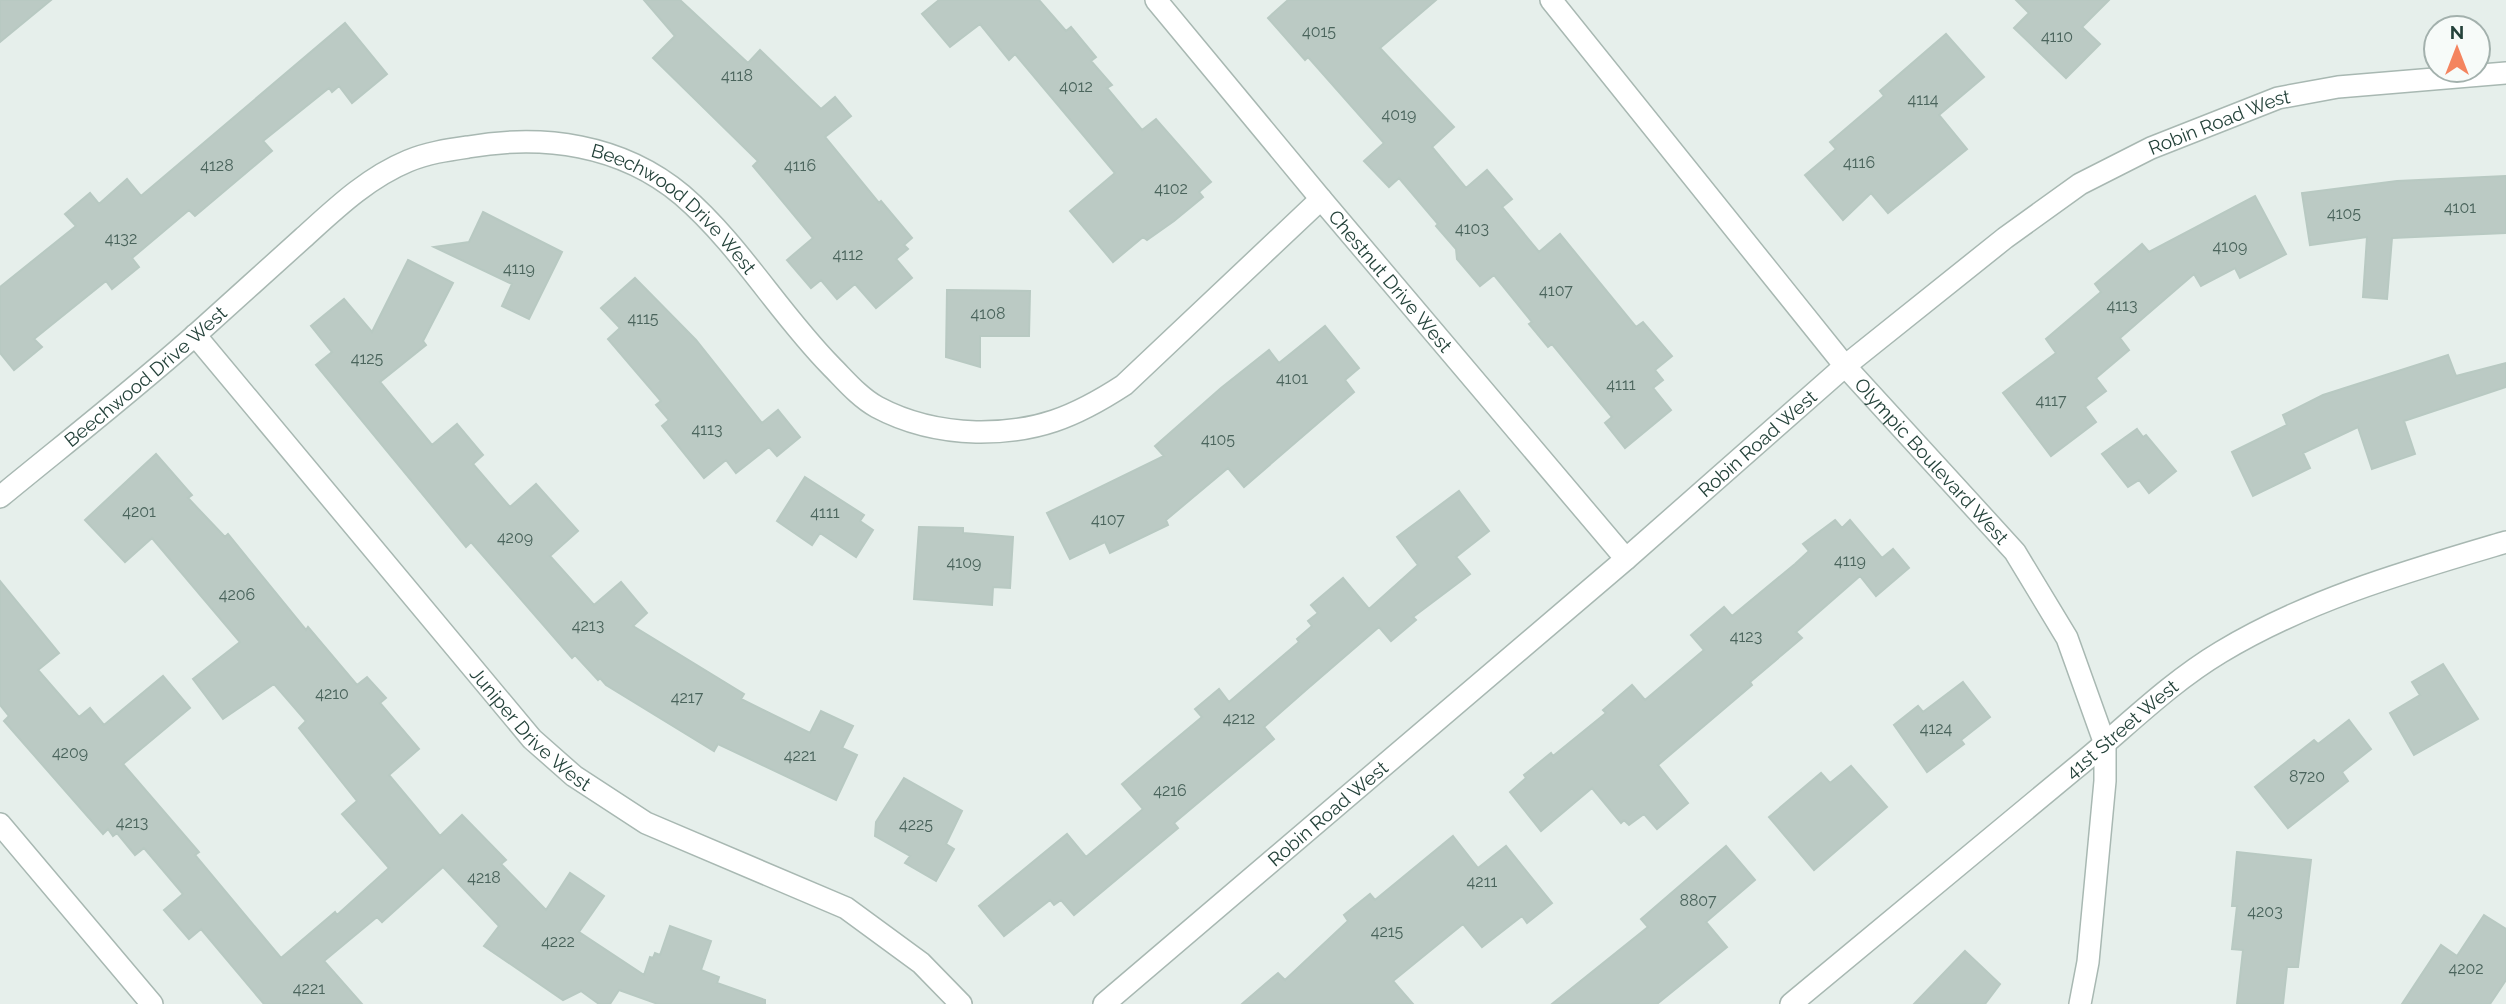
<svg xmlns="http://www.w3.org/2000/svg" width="2506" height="1004" font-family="Raleway,sans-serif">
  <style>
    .building { fill: #bbcac4; stroke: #b8c9c2; stroke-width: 2 }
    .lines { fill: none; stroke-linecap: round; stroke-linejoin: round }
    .minor-casing { stroke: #a8b8b2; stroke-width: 24 }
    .minor { stroke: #fff; stroke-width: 21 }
    .labels { text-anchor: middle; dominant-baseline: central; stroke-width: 5; stroke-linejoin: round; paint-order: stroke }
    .number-label { font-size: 16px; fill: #4a645c }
    .street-label { font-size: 19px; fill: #24423a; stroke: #f7fbf9 }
  </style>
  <rect width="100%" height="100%" fill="#e6efeb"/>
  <!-- building -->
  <path class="building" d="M0,0h51l-51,42z
    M644,0h36l68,63 12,-13 61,59 14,-12 16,19 -26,21 54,66 2,-2 31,37 -8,7 4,4 -12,10 16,19 -36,30 -21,-24 -18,15 -16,-19 -10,8 -24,-28 26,-22 -60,-72 5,-5 -105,-103 22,-22z
    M939,0h100l27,31 5,-4 25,30 -5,4 21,24 -5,3 35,42 14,-11 55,63 -12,10 4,5 -29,24 -27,19 -4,-3 -30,25 -43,-51 45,-38 -100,-119 -6,6 -29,-36 -30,23 -28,-33z
    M1288,0h148l-56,48 74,79 -22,20 34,41 21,-18 25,29 -10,8 37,45 21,-18 76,93 7,-5 29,34 -17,14 8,10 -10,8 18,22 -46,38 -20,-25 7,-6 -60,-73 -4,3 -19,-23 3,-2 -38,-47 -14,11 -23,-27 -1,-10 -20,-23 2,-2 -39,-46 -10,9 -25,-26 20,-18 -76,-86 -3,3 -37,-42z
    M2016,0h93l-27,27 18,17 -34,34 -52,-50 15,-15z
    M345,23l42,51 -35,29 -13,-17 -7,6 -3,-4 -66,53 9,10 -77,65 -6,-6 -57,48 7,9 -27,22 -6,-8 -72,58 8,8 -28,23 -14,-17v-66l76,-61 -11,-12 25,-21 9,11 28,-25 14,17z
    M1946,34l38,43 -45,38 28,34 -79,64 -17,-20 -28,27 -38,-45 31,-26 -6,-7 54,-46 -4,-5z
    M2506,176v57l-114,5 -5,61 -24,-2 4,-60 -57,8 -8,-52 95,-12z
    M2255,196l31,58 -46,24 -5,-10 -34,18 -7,-12 -51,44 -23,20 9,12 -33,28 10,13 -21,16 11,15 -45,34 -48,-63 53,-40 -10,-14 55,-47 -6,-8 47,-40 7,8z
    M483,212l79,40 -33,67 -27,-13 10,-22 -78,-37 35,-5z
    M408,260l45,23 -30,58 3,4 -46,37 52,63 25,-21 26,31 -10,9 37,43 26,-23 42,47 -28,25 44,49 27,-23 26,31 -14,13 111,68 -3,5 69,34 11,-22 32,15 -11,22 15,7 -21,45 -118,-56 -4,7 -108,-66 -6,-7 -2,2 -23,-25 -3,3 -101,-116 -5,5 -150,-182 16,-13 -21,-26 33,-27 28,33z
    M635,278l61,62 66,83 16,-13 22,27 -23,19 -8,-9 -33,26 -10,-13 -22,18 -42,-52 7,-6 -13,-15 5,-4 -53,-62 12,-11 -19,-20z
    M947,290l83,1 -1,45h-49v31l-34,-10z
    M1325,326l34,42 -14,12 9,12 -110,95 -16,-19 -62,52 2,5 -58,28 -5,-11 -35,17 -23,-46 117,-57 -9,-10 66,-58 48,-38 10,13z
    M2448,355l8,21 50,-13v24l-102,34 11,33 -43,15 -14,-42 -55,26 7,15 -57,28 -21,-44 55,-27 -4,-10 40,-20z
    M2137,429l6,8 3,-2 30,36 -27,22 -10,-13 -11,7 -26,-33z
    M156,454l36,41 -4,3 37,39 3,-3 78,96 2,-3 49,58 10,-8 19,21 -6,5 39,46 -30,26 51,61 22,-21 44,45 -5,4 45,46 24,-37 34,23 -25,36 65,43 6,-18 3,1 2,-5 5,2 10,-29 41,15 -10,29 18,7 -2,6 48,17v4h-107l-39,-14 -9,14h-11l-18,-13 -18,9 -79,-54 15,-20 -56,-59 -61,55 -5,-5 -53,44 38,43h-98l-63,-75 -12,10 -25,-29 19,-16 -39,-46 -9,7 -18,-22 -4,3 -5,-7 -5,5 -99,-113 5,-5 -9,-11v-124l59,72 -21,17 41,47 11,-9 14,17 59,-49 27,32 -67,56 76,88 -4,3 86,103 54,-46 2,3 52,-47 -47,-54 15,-13 -58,-73 7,-7 -32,-37 -51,35 -30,-40 47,-37 -88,-104 -27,24 -40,-42z
    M805,477l59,38 -4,6 13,9 -17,27 -36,-24 -8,12 -35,-24z
    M1459,491l30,40 -33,26 14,17 -57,43 3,3 -25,21 -12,-14 -73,63 -42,37 10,12 -100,84 4,5 -104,87 -13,-15 -7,5 -4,-5 -46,36 -25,-30 88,-72 19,23 57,-48 -21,-25 80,-67 -7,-8 24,-20 10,13 70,-60 -2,-3 15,-13 -4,-5 10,-8 -7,-8 32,-27 26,31 49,-44 -21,-28z
    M1835,520l7,8 8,-8 32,38 11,-9 16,19 -33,28 -16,-20 -64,56 6,6 -52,44 2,3 -94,80 30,38 -31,26 -13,-15 -15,11 -5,-5 -3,3 -29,-35 -51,43 -31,-39 16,-14 -2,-3 27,-22 2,3 53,-43 -3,-3 29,-25 13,15 59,-50 -13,-15 33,-28 8,9 63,-52 14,-13 -6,-7z
    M919,527l44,1v5l50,4 -3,51 -17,-1 -1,18 -78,-6z
    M2443,664l35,55 -64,36 -24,-42 30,-18 -8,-13z
    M1963,682l27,35 -29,23 3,4 -37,28 -33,-47 24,-19 5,6z
    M2349,720l22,29 -29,23 6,9 -60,47 -33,-41 59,-47 4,4z
    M1851,766l36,41 -73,63 -45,-53 52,-44 9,10z
    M904,778l58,33 -16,33 8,5 -18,32 -31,-18 5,-7 -35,-20 1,-14z
    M1453,836l25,32 28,-22 46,57 -25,20 -5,-7 -40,31 -19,-23 -70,57 20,23h-171l36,-31 7,7 63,-59 -4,-6 26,-21 5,6z
    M1726,846l29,34 -49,42 21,25 -70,57h-105l96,-77 -7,-8z
    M2237,852l74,8 -13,107h-11l-4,37h-46l6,-54 -11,-1 5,-43h-5z
    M2484,915l22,14v51l-16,24h-88l39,-59 16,11z
    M1965,951l35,33 -15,20h-71z"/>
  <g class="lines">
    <!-- minor casing -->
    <g class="minor-casing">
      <g id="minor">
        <path id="s1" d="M1156,0l165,199 305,360"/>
        <path id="s2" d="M1551,0l294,366 170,186 52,86 38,106v37l-17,181 -8,42"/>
        <path id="s3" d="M195,335l337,404 42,37 72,47 200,85 75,55 40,41"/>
        <path id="s4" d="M0,497c67,-55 136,-109 201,-167 34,-31 68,-61 102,-92 32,-29 64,-60 105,-77 19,-8 39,-11 60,-14 75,-13 153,-3 214,48 57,49 96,117 149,171 14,14 28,31 46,41 30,16 65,24 99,25 60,1 99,-15 148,-47l197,-186"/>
        <path d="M0,824l152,180"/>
        <path id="s5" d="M1104,1004l522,-445 219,-193 160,-128 75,-54 71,-36 127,-50 60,-11 168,-14"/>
        <path id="s6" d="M1791,1004c94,-78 188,-155 281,-233 50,-40 94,-86 149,-119 88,-53 187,-81 285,-110"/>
      </g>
    </g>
    <!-- minor -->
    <use href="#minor" class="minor"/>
  </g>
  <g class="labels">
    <!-- number labels -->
    <g class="number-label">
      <text x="1319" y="31">4015</text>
      <text x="2057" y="36">4110</text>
      <text x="737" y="75">4118</text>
      <text x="1076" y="86">4012</text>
      <text x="1923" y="99">4114</text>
      <text x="1399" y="114">4019</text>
      <text x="1859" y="162">4116</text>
      <text x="217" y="165">4128</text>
      <text x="800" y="165">4116</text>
      <text x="1171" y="188">4102</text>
      <text x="2460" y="207">4101</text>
      <text x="2344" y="213">4105</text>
      <text x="1472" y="228">4103</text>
      <text x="121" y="238">4132</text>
      <text x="2230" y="246">4109</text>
      <text x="848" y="254">4112</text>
      <text x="519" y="268">4119</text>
      <text x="1556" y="290">4107</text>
      <text x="2122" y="305">4113</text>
      <text x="988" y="313">4108</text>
      <text x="643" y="318">4115</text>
      <text x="367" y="358">4125</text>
      <text x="1292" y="378">4101</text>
      <text x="1621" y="384">4111</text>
      <text x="2051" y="400">4117</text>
      <text x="707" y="429">4113</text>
      <text x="1218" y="439">4105</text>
      <text x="139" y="511">4201</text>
      <text x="825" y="512">4111</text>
      <text x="1108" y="519">4107</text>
      <text x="515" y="537">4209</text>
      <text x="1850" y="560">4119</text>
      <text x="964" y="562">4109</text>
      <text x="237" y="594">4206</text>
      <text x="588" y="625">4213</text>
      <text x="1746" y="636">4123</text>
      <text x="332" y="693">4210</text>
      <text x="687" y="697">4217</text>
      <text x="1239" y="718">4212</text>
      <text x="1936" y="728">4124</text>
      <text x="70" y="752">4209</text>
      <text x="800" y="755">4221</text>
      <text x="2307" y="776">8720</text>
      <text x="1170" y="790">4216</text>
      <text x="132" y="822">4213</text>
      <text x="916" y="824">4225</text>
      <text x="484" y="877">4218</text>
      <text x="1482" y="881">4211</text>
      <text x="1698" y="900">8807</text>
      <text x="2265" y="911">4203</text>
      <text x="1387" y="931">4215</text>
      <text x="558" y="941">4222</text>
      <text x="2466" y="968">4202</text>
      <text x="309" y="988">4221</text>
    </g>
    <!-- street labels -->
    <g class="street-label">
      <text stroke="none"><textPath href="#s5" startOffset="1428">Robin Road West</textPath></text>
      <text stroke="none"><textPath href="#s4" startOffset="819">Beechwood Drive West</textPath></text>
      <text stroke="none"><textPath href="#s1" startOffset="366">Chestnut Drive West</textPath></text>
      <text stroke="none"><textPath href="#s4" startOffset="189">Beechwood Drive West</textPath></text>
      <text stroke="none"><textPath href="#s5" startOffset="861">Robin Road West</textPath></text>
      <text stroke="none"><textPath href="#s2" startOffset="598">Olympic Boulevard West</textPath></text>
      <text stroke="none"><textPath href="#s3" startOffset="518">Juniper Drive West</textPath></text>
      <text stroke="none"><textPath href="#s6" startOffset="430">41st Street West</textPath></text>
      <text stroke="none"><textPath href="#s5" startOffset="294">Robin Road West</textPath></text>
    </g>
  </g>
  <!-- north arrow -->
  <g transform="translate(2457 49)"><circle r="33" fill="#f7fbf9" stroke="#a3b1ad" stroke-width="2"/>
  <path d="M0-5L12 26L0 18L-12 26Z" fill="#f4845f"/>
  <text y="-10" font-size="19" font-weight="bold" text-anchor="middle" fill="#24423a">N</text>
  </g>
</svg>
